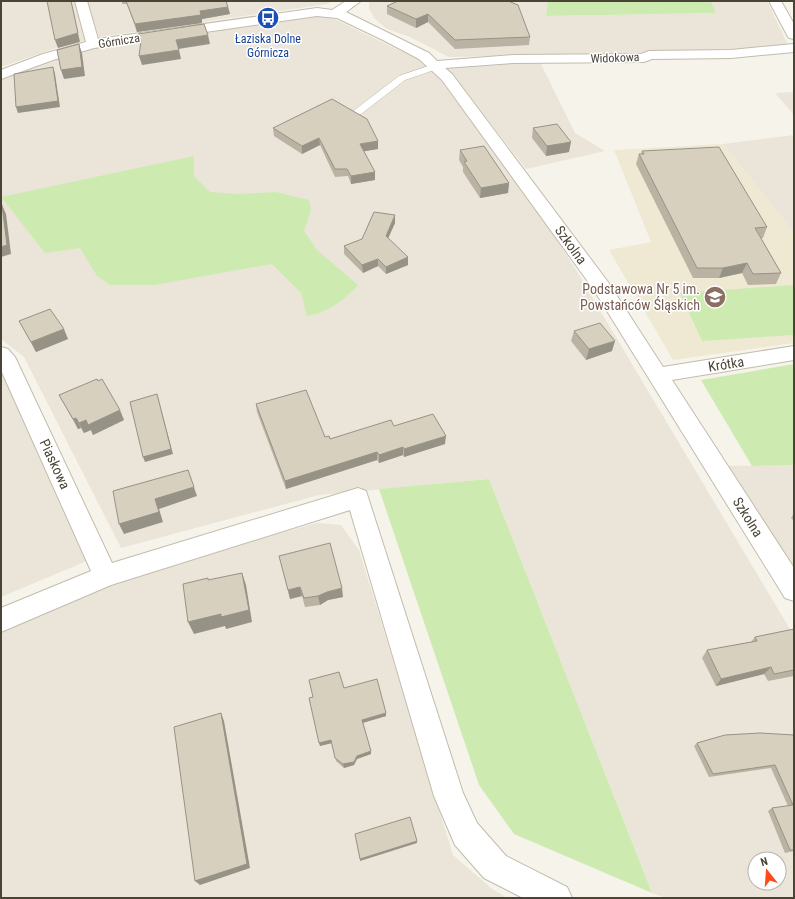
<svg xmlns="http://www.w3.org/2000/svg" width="795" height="899" font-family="'Roboto Condensed',sans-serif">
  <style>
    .residential { fill: #eae5d8; fill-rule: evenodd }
    .education { fill: #efe9d3 }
    .green { fill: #cdebb1 }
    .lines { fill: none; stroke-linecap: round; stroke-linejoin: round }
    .lane-casing { stroke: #c2bcac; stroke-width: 1 }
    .street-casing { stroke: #c2bcac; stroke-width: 2 }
    .lane { fill: #fff; fill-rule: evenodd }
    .street { fill: #fff; fill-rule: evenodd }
    .wall { fill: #bab3a4 }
    .shaded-wall { fill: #979286 }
    .building { fill: #d8d0bf; stroke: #979286 }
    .labels { text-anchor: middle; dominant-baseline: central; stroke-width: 3; stroke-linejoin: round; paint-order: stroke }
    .far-transit-label { font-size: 12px; fill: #164399; stroke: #fff }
    .far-street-label { font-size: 12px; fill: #4a4437; stroke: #fff }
    .street-label { font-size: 14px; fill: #4a4437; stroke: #fff }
    .education-label { font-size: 14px; fill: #785e54; stroke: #fff; text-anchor: end }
  </style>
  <rect width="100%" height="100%" fill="#f6f3ea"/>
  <!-- residential -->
  <path class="residential" d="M1,1h74l12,39 -31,8 -55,19z
    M87,1h247l-7,3 -228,33z
    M371,1h177l-2,15 170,-3 -5,-12h56l21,44 -128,10h-114l-97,2 -39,-20 -23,-8 -12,-10 -6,-10v-6z
    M302,16h26l89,43 21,17 105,143 30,46 221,371v262h-128l-14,-5 -163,-414 -170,16 -198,53 -97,-191 -23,-18v-261l62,-23 55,-13zM755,859h24v24h-24z
    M539,60l36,73 30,18 -79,18 -80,-102z
    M794,92v23l-19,-22z
    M794,135v98l-71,-89z
    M1,371l24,43 69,144 -93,39z
    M794,465v109l-67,-108z
    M317,523l24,2 18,25 94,305 38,33 16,10h-506v-272l109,-46z"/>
  <!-- education -->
  <path class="education" d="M723,144l71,89v110l-121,17 -64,-110 42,-8 -37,-92z"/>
  <!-- green -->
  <path class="green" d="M548,1h163l5,12 -170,3z
    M194,156v20l16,16 28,2 38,-2 33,8 2,10 -7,21 13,19 41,35c-14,16 -30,27 -51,31l-6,-23 -29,-29 -118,21h-44l-13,-9 -17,-28 -35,5 -44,-56z
    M794,285v50l-92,6 -22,-48z
    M794,364v101l-42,1 -51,-86z
    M489,479l163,414 -138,-59 -35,-49 -100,-296z"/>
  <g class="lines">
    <!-- lane casing -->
    <g class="lane-casing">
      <path id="lane" d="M437,63l5,3 -2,2 -35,12 -44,34h-8l-1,-2 47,-36z"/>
    </g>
    <!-- street casing -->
    <g class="street-casing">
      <path id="street" d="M75,1h12l11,38 219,-31 15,2 14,-9h15l-15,11 83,41 8,8 76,-6 128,-1 8,-3 82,-1 63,-6v8l-63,6 -79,1 -8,3 -131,1 -68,5 7,6 156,208 55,85 131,-21v14l-122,20 122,188v33l-9,-3 -191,-308 -152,-210 -23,-21 -36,-19 -46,-22 -20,-2 -223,32 -41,12 -52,19v-9l42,-16 43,-12z
        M769,1h12l13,23v15l-5,-1 -2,-3z
        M1,347l7,2 7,8 97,206 246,-75 8,3 97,302 14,30 29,33 61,31 5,11h-49l-39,-20 -29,-33 -21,-49 -84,-286 -239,75 -110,47v-24l90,-37 -90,-201z"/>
    </g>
    <!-- lane -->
    <use href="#lane" class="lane"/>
    <!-- street -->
    <use href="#street" class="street"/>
  </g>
  <!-- wall -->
  <path class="wall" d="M122,1h105h-1l2,6 2,7 -28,5v4l-65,9 -10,-28h-5z
    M398,1l132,36 -1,8 -74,4 -27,-27 -12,6 -29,-14v-8z
    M273,128l105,21 -15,2 12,21v8l-24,4 -3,-8 -13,1 -15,-32 -18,9 -28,-18z
    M533,128l36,24 -23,4 -14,-18z
    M460,150l49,33 -1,10 -28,5 -17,-26v-5l-4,-7z
    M642,151l125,76 -4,11h-2l20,35 -5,11 -28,1 -6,-12 -23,5h-26l-57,-114 3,-10h2z
    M395,215v8l-7,15 20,27 -22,9 -8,-8 -15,7 -19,-19v-8l18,-7z
    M19,321l49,18 -32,13z
    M574,331l38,20 -26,9 -15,-19z
    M98,381l26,39 -31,15 -2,-5 -7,3 -3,-5 -3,1 -19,-34z
    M256,404l74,35 64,-13 51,18 -41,13 -1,-2 -24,8 -2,-3 -91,29 -29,-77z
    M794,513v8l-3,-3z
    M279,556l64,41 -15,3 -8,5 -15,2 -3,-11 -12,3z
    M794,629v47l-26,5 -4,-7 -48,12 -14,-28 5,-8 44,-8 4,-5z
    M344,688l42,28 -23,7 8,31 -14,5 -3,6 -10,3 -8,-7 -4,-18 -12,3 -7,-49z
    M794,735v116l-9,2 -17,-42 4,-3 16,-2 -17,-38 -62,9 -15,-31 3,-3z"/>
  <!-- shaded-wall -->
  <path class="shaded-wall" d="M71,1l9,41 -22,6 -3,-8z
    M228,7l2,7 -28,5v4l-65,9 -2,-8 65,-13z
    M428,14v8l-12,6v-9z
    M208,35l2,9 -32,5 -2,-9z
    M79,44l3,9 3,23 -21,3 -3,-9z
    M179,50l2,9 -39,6 -3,-9z
    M53,67l2,7 5,33 -42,6 -2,-6z
    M319,138l1,7 -18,9v-8z
    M378,141v8l-18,3v-8z
    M571,142l-2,10 -23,4 1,-10z
    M375,172v8l-24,4v-8z
    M509,183l-1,10 -28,5 1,-10z
    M2,205l4,9 5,40 -10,3z
    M395,215v8l-9,20v-7z
    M408,257v8l-22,9v-7z
    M378,259v7l-15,7 -1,-8z
    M747,263l-5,10 -23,5 4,-10z
    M64,329l4,10 -32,13 -5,-10z
    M615,341l-3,10 -26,9 3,-11z
    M157,394l16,60 -28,8 -2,-5z
    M120,410l4,10 -31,15 -2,-5 -7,3 -5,-10 7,-3z
    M76,418l5,10 -3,1 -5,-10z
    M446,436l-1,8 -41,13v-8z
    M403,447v8l-24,8v-8z
    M377,452v8l-91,29 -1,-8z
    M188,470l9,26 -38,13 4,13 -39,12 -5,-10 36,-25z
    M242,573l4,12 6,37 -26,7 -1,-3 -31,8 -6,-12z
    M300,587l2,9 -12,3 -2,-9z
    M342,588l1,9 -15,3 -8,5 -2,-9 9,-4z
    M771,667l-7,7 -48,12 5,-7z
    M221,713l3,8 26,147 -50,17 -5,-4z
    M386,713v3l-24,7v-3z
    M331,740l1,3 -12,3 -1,-3z
    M371,751v3l-14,5 -3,6 -10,3 -1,-4 14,-8z
    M417,841v2l-57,18v-2z"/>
  <!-- building -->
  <path class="building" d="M47,1h24l7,32 -23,7z
    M126,1h100l2,6 -28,4 1,4 -66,9z
    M398,1h110l10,4 12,32 -75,3 -27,-26 -12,5 -29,-13z
    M204,24l4,11 -32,5 3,10 -40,6 2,-15 -3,-7z
    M79,44l3,23 -21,3 -4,-20z
    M53,67l5,34 -42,6 -2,-33z
    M332,99l35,20 11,22 -18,3 15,28 -24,4 -4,-7h-12l-16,-31 -17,8 -29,-18z
    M557,124l14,18 -24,4 -14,-18z
    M484,146l25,37 -28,5 -17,-26 3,-1 -7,-11z
    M719,147l48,80 -12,1 26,45 -28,1 -6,-11 -24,5h-26l-58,-114h5l-2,-3z
    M2,205l5,40 -6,2v-41z
    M374,212l21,3 -9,21 22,21 -22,10 -8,-8 -16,6 -18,-19 18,-7z
    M50,309l14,20 -33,13 -12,-21z
    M600,323l15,18 -26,8 -15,-18z
    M97,379l1,2 4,-2 18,31 -32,15 -2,-5 -7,3 -3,-5 -3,1 -14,-24z
    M306,390l19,47 4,-1 1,3 61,-19 3,6 39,-12 13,22 -42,13 -1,-2 -24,8 -2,-3 -92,29 -29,-77z
    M157,394l14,55 -28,8 -13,-55z
    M188,470l6,17 -39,12 4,13 -40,12 -6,-33z
    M330,543l12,45 -15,4 -9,4 -14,2 -4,-11 -12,3 -9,-34z
    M242,573l7,37 -28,7v-3l-33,8 -5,-38 25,-6v2z
    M794,629v41l-20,4 -3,-7 -50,12 -14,-29 50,-9 -2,-4z
    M339,672l5,16 33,-9 9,34 -24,7 9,31 -14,5 -3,6 -11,2 -8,-6 -4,-18 -12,3 -10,-45 4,-1 -4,-17z
    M221,713l26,151 -52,17 -21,-154z
    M760,733l34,2v115h-4l-18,-42 21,-3 -18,-40 -62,9 -16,-31 28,-8z
    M410,817l7,24 -57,18 -5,-25z"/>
  <!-- icons -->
  <defs>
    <g id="bus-disc" transform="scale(1.15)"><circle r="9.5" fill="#1a4fb4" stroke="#fff"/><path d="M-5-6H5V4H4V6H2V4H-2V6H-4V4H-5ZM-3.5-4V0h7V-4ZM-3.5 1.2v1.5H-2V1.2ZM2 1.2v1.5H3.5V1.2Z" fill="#fff"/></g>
    <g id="school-disc" transform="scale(1.15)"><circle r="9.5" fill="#8d6e63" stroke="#fff"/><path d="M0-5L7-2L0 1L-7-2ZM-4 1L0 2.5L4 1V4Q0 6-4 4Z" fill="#fff"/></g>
  </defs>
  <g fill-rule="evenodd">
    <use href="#bus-disc" x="268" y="18"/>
    <use href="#school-disc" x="715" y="297"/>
  </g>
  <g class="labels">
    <!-- far-transit labels -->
    <g class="far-transit-label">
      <text x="268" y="39">Łaziska Dolne<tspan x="268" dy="14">Górnicza</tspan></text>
    </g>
    <!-- far-street labels -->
    <g class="far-street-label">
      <text transform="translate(119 41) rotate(-9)">Górnicza</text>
      <text transform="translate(615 58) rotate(-2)">Widokowa</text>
    </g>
    <!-- street labels -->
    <g class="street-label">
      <text transform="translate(571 245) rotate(54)">Szkolna</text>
      <text transform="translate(726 364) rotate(-9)">Krótka</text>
      <text transform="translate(55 464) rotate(65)">Piaskowa</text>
      <text transform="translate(748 517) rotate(58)">Szkolna</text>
    </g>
    <!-- education labels -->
    <g class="education-label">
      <text x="700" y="289">Podstawowa Nr 5 im.<tspan x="700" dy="16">Powstańców Śląskich</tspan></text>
    </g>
  </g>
  <!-- border -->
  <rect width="795" height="899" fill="none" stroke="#4a4437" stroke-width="4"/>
  <!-- north arrow -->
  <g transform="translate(767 871) rotate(343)"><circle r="19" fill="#ffffff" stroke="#b7b4af"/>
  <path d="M0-3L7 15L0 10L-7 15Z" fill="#ff4b18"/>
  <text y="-6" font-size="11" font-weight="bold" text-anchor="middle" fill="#4a4437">N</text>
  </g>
</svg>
